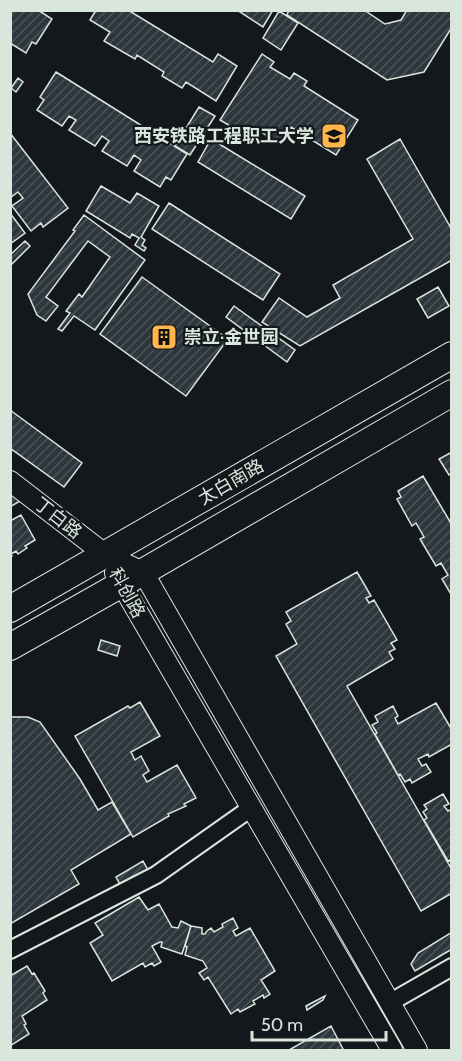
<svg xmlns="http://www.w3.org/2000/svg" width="462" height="1061" font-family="Cabin,'Noto Sans SC',sans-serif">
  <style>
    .building { fill: url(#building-hatch); stroke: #d8e6dc; stroke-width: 1.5 }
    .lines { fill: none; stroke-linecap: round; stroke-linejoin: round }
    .minor-casing { stroke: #d8e6dc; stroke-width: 20 }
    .tertiary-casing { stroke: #d8e6dc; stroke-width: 22 }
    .primary-casing { stroke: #d8e6dc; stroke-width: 28 }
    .minor { stroke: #14181c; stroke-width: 16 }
    .tertiary { stroke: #14181c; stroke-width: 20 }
    .primary { stroke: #14181c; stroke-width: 26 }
    .labels { text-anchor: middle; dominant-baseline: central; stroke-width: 4.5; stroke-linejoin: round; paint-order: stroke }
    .poi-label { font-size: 18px; font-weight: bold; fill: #d8e6dc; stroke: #14181c; text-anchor: end }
    .street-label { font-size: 18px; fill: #d8e6dc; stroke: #14181c }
  </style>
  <defs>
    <pattern id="building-hatch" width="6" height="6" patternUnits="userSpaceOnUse" patternTransform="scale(1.5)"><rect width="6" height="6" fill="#2c363c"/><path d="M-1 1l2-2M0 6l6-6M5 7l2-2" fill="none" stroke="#4a5358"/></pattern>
  </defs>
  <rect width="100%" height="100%" fill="#14181c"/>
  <!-- building -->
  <path class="building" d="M10,10h28l14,9 -16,25 -4,-2 -6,11 -16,-10z
    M96,10h32l85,52 5,-8 19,12 -21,35 -30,-19 -4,6 -20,-12 2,-4 -27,-17 -2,4 -31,-18 6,-9 -20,-12z
    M237,10h36l-10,17z
    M289,10h75l21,14 16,-4 6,-10h45v17l-28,45 -37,8 -100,-65z
    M279,11l19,12 -17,27 -18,-12z
    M262,54l12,8 -4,5 20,12 4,-6 13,8 -3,5 54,34 -22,35 -45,-28 -11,17 -22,-14 -6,9 -32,-19z
    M56,72l131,82 -16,26 -5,-3 -6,10 -26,-16 7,-11 -7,-5 -7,11 -25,-15 7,-10 -7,-5 -7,10 -26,-16 7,-10 -7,-4 -7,10 -25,-16 7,-10 -4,-3z
    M18,78l5,4 -7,10 -5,-4z
    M199,107l16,9 -25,39 -15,-9z
    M10,133l58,75 -25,19 -2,-4 -10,8 -19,-25 11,-8 -5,-6 -8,6z
    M211,139l94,57 -14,23 -93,-57z
    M400,139l52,91v30l-152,86 -38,-24 17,-24 28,19 33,-19 -7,-13 80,-46 -46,-80z
    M101,186l29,17 7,-10 22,13 -18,31 4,3 -3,5 4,3 -2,3 -9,-6 4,-7 -7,-4 -2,4 -44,-27z
    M169,203l111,71 -17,26 -111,-71z
    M10,213l15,20 -15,11z
    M84,215l61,45 -50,70 -21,-14 -12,15 -4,-2 12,-16 -4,-2 13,-17 3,3 28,-40 -22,-16 -42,56 12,9 -12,15 -9,-6 -9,-21 47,-63 -2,-1z
    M25,241l5,5 -20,20v-11z
    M142,277l86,62 -42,57 -86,-62z
    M438,287l11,19 -21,12 -11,-19z
    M234,306l61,44 -8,12 -61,-45z
    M10,410l72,53 -18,24 -54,-39z
    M452,452v21l-3,2 -10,-16z
    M423,476l29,49v71l-10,-17 6,-4 -7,-12 -5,3 -16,-27 4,-2 -8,-14 -4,3 -15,-27 4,-2 -3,-6z
    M10,494l10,7 -10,6z
    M21,515l14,25 -10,6 2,2 -9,6 -2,-3 -5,3 1,2 -2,1v-36z
    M357,572l14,24 -5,2 3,5 5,-3 23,40 -6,3 4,6 -6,3 4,7 -46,27 105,184v23l-31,18 -145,-255 21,-12 -11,-20 5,-3 -5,-9z
    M101,640l19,6 -3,10 -19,-6z
    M140,702l20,34 -29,16 4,8 6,-4 8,15 -6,4 4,7 30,-17 19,33 -12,6 2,2 -18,8 1,2 -36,21 -58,-101 53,-30 2,2z
    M436,703l16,27v14l-23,13 -1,-3 -10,5 4,7 4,-2 5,8 -19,11 -2,-4 -5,3 -5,-8 -2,1 -23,-41 2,-1 -5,-8 6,-3 -3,-6 18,-10 5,10 -3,2 3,6z
    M10,717h18l12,5 40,57 18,31 14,-8 19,32 -60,36 8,14 -69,40z
    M443,794l6,10 -5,2 4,5 4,-2v54l-2,-3 -2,1 -24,-41 3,-2 -4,-6 4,-3 -3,-4z
    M143,861l6,11 -27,16 -6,-11z
    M139,897l9,13 11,-6 13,23 6,1 3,-7 10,5 -9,28 -21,-7 1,-5h-2l-8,4 9,16 -7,4 -2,-3 -7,4 -2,-4 -31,18 -22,-38 13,-8 -8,-12z
    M233,918l5,10 -5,3 3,5 14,-8 25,43 -14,9 9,14 -6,4 -1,-3 -10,6 2,3 -15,8 -2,-3 -7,5 -23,-37 -4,3 -5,-7 8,-5 -4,-7 -18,-6 2,-8 -2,-1 6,-20 11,2v6h3l2,-3 4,-3 3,4 9,-5 -1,-3z
    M452,932v17l-37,22 -4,-7 7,-11z
    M27,966l5,8 2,-1 11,18 -2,2 4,7 -25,16 4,8 -2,1 5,9 -19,12v-70z
    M325,996l-2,4 -16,10 -1,-4z
    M331,1026l12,23 -3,1h-51z"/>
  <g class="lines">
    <!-- minor casing -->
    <g class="minor-casing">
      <path id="minor" d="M10,950l146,-75 95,-67
        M391,1002l61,-35"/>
    </g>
    <!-- tertiary casing -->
    <g class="tertiary-casing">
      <path id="tertiary" d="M10,481l96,74 37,17 274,478
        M115,573l277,477"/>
    </g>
    <!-- primary casing -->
    <g class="primary-casing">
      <path id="primary" d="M10,609l442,-254
        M10,647l133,-75 309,-179"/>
    </g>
    <!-- minor -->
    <use href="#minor" class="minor"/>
    <!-- tertiary -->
    <use href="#tertiary" class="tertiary"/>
    <!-- primary -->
    <use href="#primary" class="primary"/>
  </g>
  <!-- icons -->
  <defs>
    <g id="university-square" transform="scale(1.35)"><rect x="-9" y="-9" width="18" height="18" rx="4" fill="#ffb74d" stroke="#14181c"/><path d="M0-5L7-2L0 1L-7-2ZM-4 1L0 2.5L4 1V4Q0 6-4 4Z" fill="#111"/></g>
    <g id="building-square" transform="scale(1.35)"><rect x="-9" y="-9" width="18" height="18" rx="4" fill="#ffb74d" stroke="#14181c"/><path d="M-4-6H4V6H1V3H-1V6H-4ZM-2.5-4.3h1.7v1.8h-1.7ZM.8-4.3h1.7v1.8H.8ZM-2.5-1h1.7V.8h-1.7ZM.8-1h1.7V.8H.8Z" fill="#111"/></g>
  </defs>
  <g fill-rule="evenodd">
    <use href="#university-square" x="334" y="136"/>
    <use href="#building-square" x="164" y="337"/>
  </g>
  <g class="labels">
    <!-- poi labels -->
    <g class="poi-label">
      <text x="314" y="136">西安铁路工程职工大学</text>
      <text x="184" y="337" text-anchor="start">崇立·金世园</text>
    </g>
    <!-- street labels -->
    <g class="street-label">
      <text transform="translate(231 482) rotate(-30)">太白南路</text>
      <text transform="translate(58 518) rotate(38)">丁白路</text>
      <text transform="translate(127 593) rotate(61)">科创路</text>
    </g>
  </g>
  <!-- border -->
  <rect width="462" height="1061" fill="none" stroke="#d8e6dc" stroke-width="24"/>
  <!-- scale -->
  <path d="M252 1031v9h134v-9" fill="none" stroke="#d8e6dc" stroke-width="3"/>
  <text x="261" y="1031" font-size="18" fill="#d8e6dc" stroke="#14181c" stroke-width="4.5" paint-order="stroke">50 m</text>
</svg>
